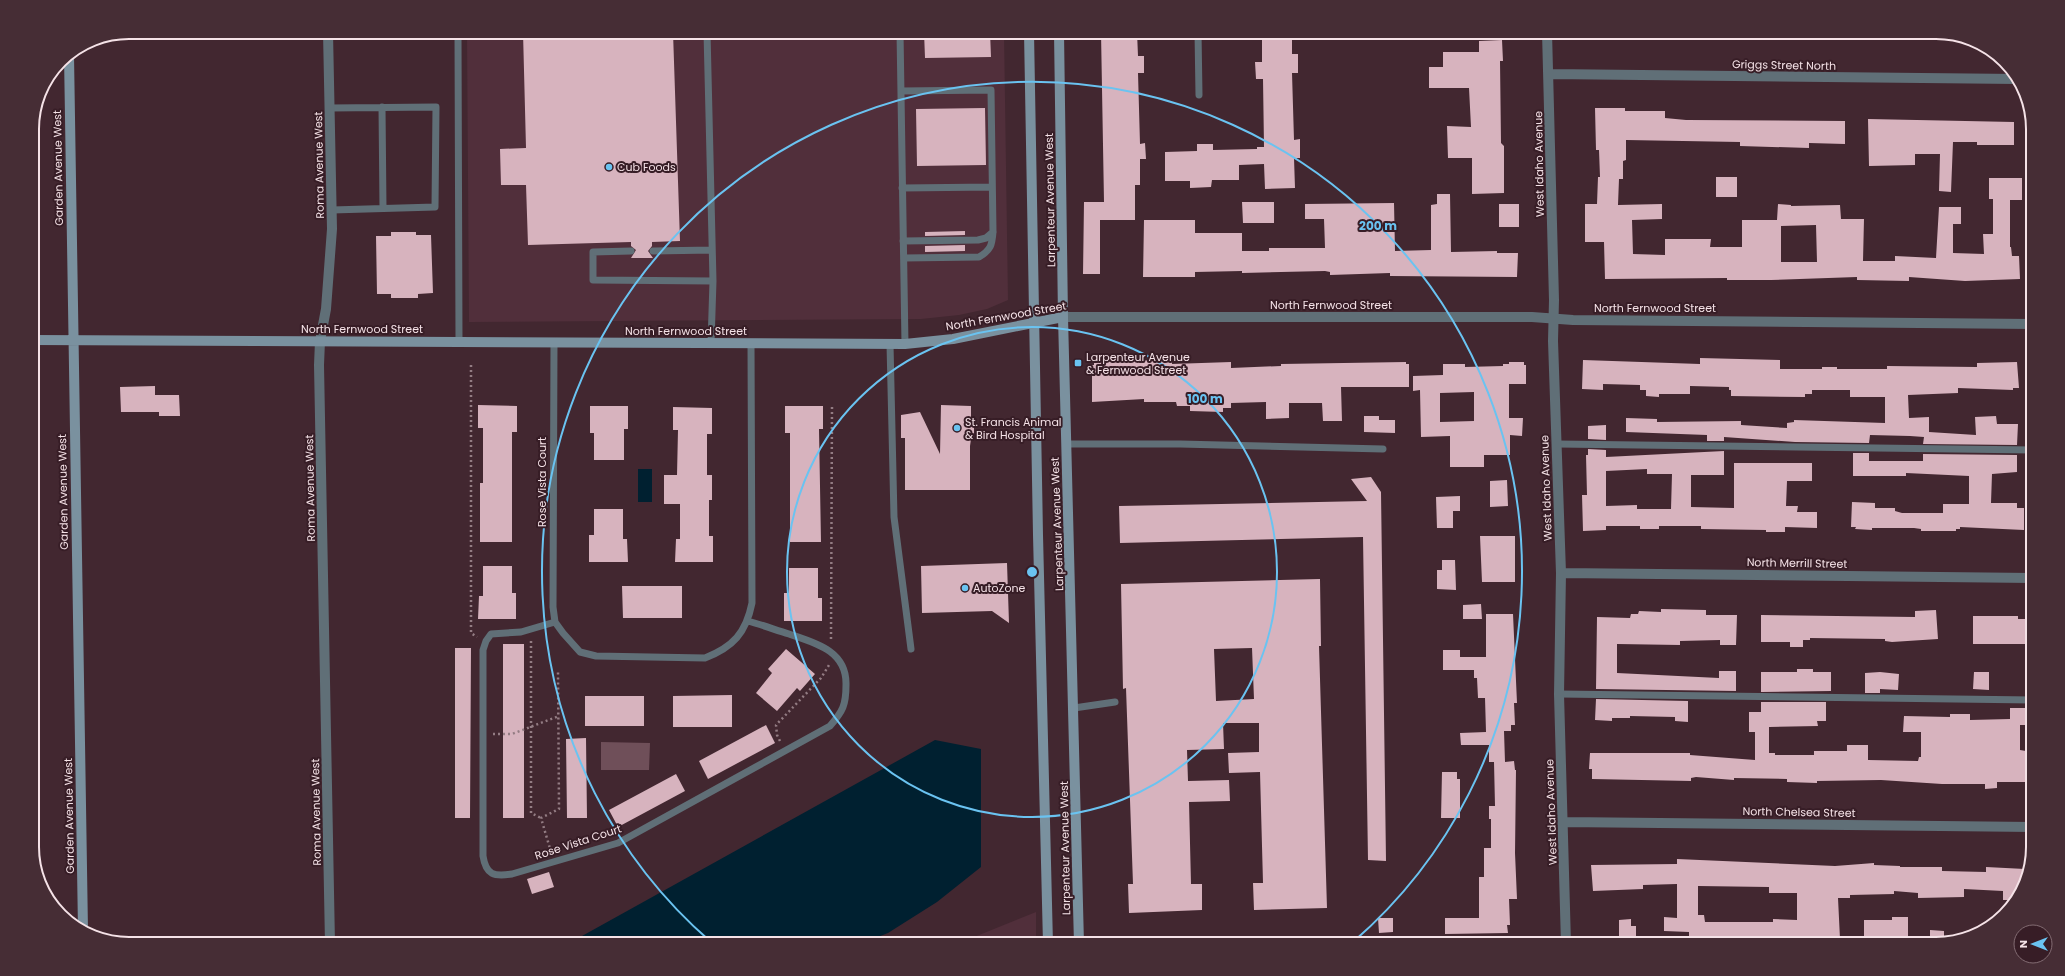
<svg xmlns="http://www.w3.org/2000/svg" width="2065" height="976" font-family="Poppins,sans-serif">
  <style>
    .built { fill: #512f3b }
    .green { fill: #6f4f59 }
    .water { fill: #002030 }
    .building { fill: #d7b3be; fill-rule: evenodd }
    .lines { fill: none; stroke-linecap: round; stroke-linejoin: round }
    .path { stroke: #937c83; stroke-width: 2.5; stroke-dasharray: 2 3; stroke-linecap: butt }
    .lane { stroke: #606f77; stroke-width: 7 }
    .street { stroke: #606f77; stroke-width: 10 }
    .secondary { stroke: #7a919f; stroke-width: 10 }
    .ring { fill: none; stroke: #6ac3f1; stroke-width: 2 }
    .poi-dot { fill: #6ac3f1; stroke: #371d26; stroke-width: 1.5 }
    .labels { text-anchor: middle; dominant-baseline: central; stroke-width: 4; stroke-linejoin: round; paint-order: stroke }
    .street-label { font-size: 11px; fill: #f5e2e7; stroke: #371d26 }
    .poi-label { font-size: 11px; fill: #f5e2e7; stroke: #371d26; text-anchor: start }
    .rim { fill: none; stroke: #f5e2e7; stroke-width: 2 }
    .centre { fill: #6ac3f1; stroke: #371d26; stroke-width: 2 }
    .ring-label { font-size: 12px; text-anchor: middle; font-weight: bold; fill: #6ac3f1; stroke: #371d26; stroke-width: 4; stroke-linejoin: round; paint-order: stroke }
  </style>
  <rect width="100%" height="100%" fill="#422730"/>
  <!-- built -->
  <path class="built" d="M467,32h537l4,268 -21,9 -28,6 -38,4 -452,3z
    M1036,912v32h-79z"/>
  <!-- green -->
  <path class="green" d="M601,742l49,1 -1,27h-48z"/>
  <!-- water -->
  <path class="water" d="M638,469h14v33h-14z
    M935,740l46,9v118l-44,35 -49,31 -28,11h-286l-1,-3z"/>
  <!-- building -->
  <path class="building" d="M523,32h150l7,209 -28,1v4l-4,5 5,7h-22l5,-8 -5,-4v-4l-103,3 -2,-60h-25l-1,-36 26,-1z
    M924,32h66l1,25 -66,1z
    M1101,32h36l1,24h6v17h-6l2,71 5,-1 1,16h-6v26h-5v35h-35v54h-17l1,-72h20z
    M1262,32h30v22h6v19h-6l2,67 6,-1v19h-6l1,30 -30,1 -1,-25 -25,1v15h-27l-1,7 -21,1v-7h-25v-29l32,-1v-7h16v6l44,-1v-2h7l-1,-68h-7l-1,-17h7z
    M1502,40l1,21h-3l1,82 3,3v47l-32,1v-36h-24l-1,-32 24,1 -2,-39h-40v-21h14v-15h36v-11z
    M985,108l1,57 -69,1 -1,-57z
    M1595,108h30v3h40v7l21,2 159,1v23l-36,-1v5l-69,-2v-4l-114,-2v20l-3,1v18h-4l-1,26 44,-1v15l-30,1 1,34 32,1v-16h46l-1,8h32v-27h35l1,-16 13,1v1l49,-1 1,14h23l-1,42h32v-5l41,2 3,-51h22v17h-8v29l31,1 -1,-20h10v-35h-4v-21h33v22h-12v47h1l1,9h7l1,23 -55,2 -56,-4v4l-52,-1v-3l-86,3h-44v-2l-122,1 -1,-37h-19v-38h12l1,-27h2l-1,-27h-3zM1816,225l1,37h-36v-36z
    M1868,119l146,3v23h-37v-3h-24l-2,50 -12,-1 1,-37h-25v11l-46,1z
    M1716,177h21v20h-21z
    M1437,194h13l1,58 46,-1v2h21l-1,24 -127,-1v-3l-60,2v-3l-5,-1 -83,2v-2l-47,1v5h-52l1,-57h51v13h47v18h27v-3h56l-1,-29h-19v-15l89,-1 1,48 36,-1v-45l6,-1z
    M1242,202h32v21h-31z
    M1499,204h20v23h-20z
    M965,231v4l-40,1v-4z
    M391,232h25v3h15l2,58 -15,1v4h-27v-4h-14l-1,-58h15z
    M965,245v6l-40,1v-6z
    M1700,358l80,2v9h42v-2h15v2h50v-3l90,1v-4l40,-1 2,26h-6v2l-55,-2v5l-50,2 1,23 20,-1v15l47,3 -1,-18 21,-1 1,8h21l-1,21 -94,-1 1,-7 -14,-1 -40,-1 -1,8 -74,-1 -71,-5v4h-17v-6l-81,-3v-14l31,1v3l84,-1v4l46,3v-5l7,-1v-2l91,3v-26h-35v-7h-38v4h-7v3l-74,-1v-6h-2v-3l-39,-1v8h-31v3l-13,-1v-6h-6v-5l-37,-1v6l-21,-1 1,-29 117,4z
    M1110,359v2l62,-1v4l59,-2v6l50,-2v-2l125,-2v2h3v23h-68l1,34h-19l-1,-18h-33v15l-23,1v-17l-35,1v5h-8v4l-33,-1v-5h-13l-1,-4h-32v-3l-52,3v-37h2v-5z
    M1509,362h15v3h2v19h-17v34h14l-1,18 -12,-1v20h-26v12h-34v-31l-29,1 -1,-47 -7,1v-15l30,-1v-11h22v3l38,-1v-2h6zM1474,392v29l-34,1v-29z
    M155,386v9h24l1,21h-21v-4h-38l-1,-25z
    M478,405l39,1v26h-5v110h-32v-59h3v-55h-5z
    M941,405l30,1v11h3v22h-3l-1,7v44h-65v-52h-4v-23l19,-3 20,42z
    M590,406h38v23h-4v31h-30v-27h-4z
    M785,406h38v23h-4l2,113h-31v-109h-5z
    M673,407l39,1v26h-5v41h5v25h-3v36h4v26h-38l1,-23h4v-35h-16v-29h13l1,-45h-5z
    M1364,416h15v4h16v13l-31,-1z
    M1606,425v15l-18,-1v-13z
    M1588,449l18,1v7l118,-6v24h-33v32l43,1v-45h78v18h-25l-1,25h12l-1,6h20v16l-32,-1v5h-19v-2l-65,-1v-3h-42v3h-19v-3h-34v4l-23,1 -1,-36h5l-1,-40h2zM1647,469v5h25l-1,35h-34v-4l-31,1v-35z
    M1853,453h16v8h54v-7l94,1v17l-25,2 -1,29h26v5h7v22l-64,-3v2h-4v2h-35v-2l-7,-1h-42v2l-17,-1 1,-2h-5l1,-25 23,1v5h20v3l7,2h41v-9h26v-28l-63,-3v3h-53z
    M1371,477l10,15 5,369 -18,-1 -5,-323 -243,6 -1,-37 248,-5 -16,-22z
    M1507,480l1,26 -18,1v-26z
    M1460,496v15h-7v17h-16l-1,-31z
    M594,509h29v30h4l1,23h-39v-27h5z
    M1480,536h35v46h-33z
    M1442,560h13l1,30 -19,-1v-19h5z
    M1007,563l2,60 -17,-12 -70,2 -1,-47z
    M483,566h29v27h4v26h-38l1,-23h4z
    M789,568h29v30h4v23h-38v-28h5z
    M1320,579l1,67h-2l8,262 -73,2 -1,-27h10l-3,-111 -31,1 -1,-20 31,-1v-29h-36l1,26 -37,1 1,31 41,-1 1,21 -41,1 2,82h11v26l-73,3 -1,-29h5l-7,-196 -3,1 -2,-105zM1252,648l2,51 -38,2 -2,-52z
    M622,586h60v32h-59z
    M1481,604l1,15h-19v-14z
    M1661,609l45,1v5h31l-1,30h-16v-5l-40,1v4l-63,-1v29l102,5v-7h17v20l-140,-2 1,-72 33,1 1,-4h7l1,-3 22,1z
    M1936,610l2,29 -46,3 -7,-1v-2l-75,-1v2h-7v7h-13v-5h-29v-27l154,2v-6z
    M1486,614h27l4,89h-3l1,22h-4v6h-7l1,31 9,-1 1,9h1l-1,83 2,46h-8l1,26h-3l1,8 -63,1v-16h34v-41h5v-29h7v-29h-2v-13h6l-1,-44h-5v-17h-28l-1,-12 26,-1 -1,-34h-7l-1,-20h-3v-8h-31v-20h17v7h26z
    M1973,616h45v3h8l-1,25h-52z
    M503,644h21v174h-21z
    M455,648h16l-1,170h-15z
    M786,649l29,25 -15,17 -3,-3 -20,23 -21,-18 16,-20 -4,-4z
    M1797,669h16v3h18v19l-70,1v-20h36z
    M1880,672l19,2 -1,16 -18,-1v4h-15v-20z
    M1974,672h15v18l-16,-1z
    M732,695v32h-59v-31z
    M585,696h59v30h-59z
    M1596,699l92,2v21l-13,-1v-4l-45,-1v2h-18v3l-17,-1z
    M1761,702h65v19h-9l1,5 -49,1v26h6v2h39v-4h33v-6h21v15l50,1 1,-4h2v-25h-18l1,-16 46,1v-3h20v6l40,-1v-11h16v17h-6v25l6,1v31h-29v6l-12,1v-5h-43l-61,-4 -64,1v2l-30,-1v-3l-53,-1v2l-38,-3 -5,1v3l-99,-2v-10h-3l1,-16h100v2l65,5v-28h-6v-20h12z
    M766,725l9,18 -67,36 -9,-18z
    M586,738l1,80h-20l-1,-79z
    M1442,772h15v7h3v39h-19z
    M676,774l9,17 -67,36 -9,-17z
    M1677,859l158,7 39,-3v2l26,1v1h42v4l44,1v-5l39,2 -1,17 -11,14h-10v-9l-39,-2v8l-46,1v-5l-24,-2v3l-44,1v3h-12l2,41h-45v2l-23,-1v-4h-43v3l-40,2v-9l-25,-1v-14l13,1v-34l-34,1v4l-50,2 -2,-26 86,-1zM1698,886l71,1v6h28v27l-24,-1v3h-68l-1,-7h-6z
    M549,872l5,15 -22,7 -5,-15z
    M1892,917h16v20l-44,2v-19h28z
    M1378,918h15v14l-14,1z
    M1631,919v7h5v13h-17v-19z
    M1930,930l14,1v11l-14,1z"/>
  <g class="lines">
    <!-- path -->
    <path class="path" d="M471,365v268l6,4
      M831,639l1,-232
      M531,641v172l10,5
      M493,734h19l47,-18
      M780,741l-3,-6 -1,-10 45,-47 8,-13
      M551,852l-10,-34 18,-9 -1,-138"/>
    <!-- lane -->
    <path class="lane" d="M458,32l1,310
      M707,32l6,249 -2,62
      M900,32l5,312
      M1198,32l1,63
      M901,91l90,-1 2,142c-1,13 -2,18 -14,25l-75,1
      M382,107l1,101
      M330,108l106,-1 -1,100 -103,3
      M902,188l90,-1
      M903,241l75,-1 8,-2 7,-6
      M631,251l-38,1v28l120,1
      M653,251l59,-1
      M554,343l-1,264 2,15 8,11 17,19 16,4 109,2c28,-11 41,-25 47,-55l-1,-260
      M890,344l4,173 17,132
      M1067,444h113l203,5
      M1557,444l476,6
      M555,622l-34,10 -30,2 -5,7 -3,9v206c3,19 11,21 29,18l106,-31 212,-117c13,-15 16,-21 16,-41 1,-34 -30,-42 -57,-51 -13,-4 -27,-9 -41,-13
      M1559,694l474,6
      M1074,708l41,-6"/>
    <!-- street -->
    <path class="street" d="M328,32l4,197 -6,80 -6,32 -1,24 11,579
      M1547,32l7,268 -1,41 8,232 -2,121 7,250
      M1549,74l469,5
      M1063,317h469l41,3 460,4
      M1561,573l472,5
      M1564,822l469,5"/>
    <!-- secondary -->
    <path class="secondary" d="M1029,32l9,503 10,409
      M1059,32l4,285 16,627
      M69,55l14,875
      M32,340l873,4 48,-5 110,-22"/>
  </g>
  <!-- distance rings -->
  <g class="ring">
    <circle cx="1032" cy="572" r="245"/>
    <path d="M711 942A490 490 0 1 1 1353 942"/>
  </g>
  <!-- markers -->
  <g class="poi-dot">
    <circle cx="609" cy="167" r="4"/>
    <rect x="1074" y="359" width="8" height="8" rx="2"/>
    <circle cx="957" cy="428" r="4"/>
    <circle cx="965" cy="588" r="4"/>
  </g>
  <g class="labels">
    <!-- street labels -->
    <g class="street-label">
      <text transform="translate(1784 65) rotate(1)">Griggs Street North</text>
      <text transform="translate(1539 164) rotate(-91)">West Idaho Avenue</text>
      <text transform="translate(319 165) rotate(-91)">Roma Avenue West</text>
      <text transform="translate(58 168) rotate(-91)">Garden Avenue West</text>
      <text transform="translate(1050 200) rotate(-91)">Larpenteur Avenue West</text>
      <text x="1331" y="305">North Fernwood Street</text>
      <text x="1655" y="308">North Fernwood Street</text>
      <text transform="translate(1006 316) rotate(-10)">North Fernwood Street</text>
      <text x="362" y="329">North Fernwood Street</text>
      <text x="686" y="331">North Fernwood Street</text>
      <text transform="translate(542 482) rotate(-90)">Rose Vista Court</text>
      <text transform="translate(310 488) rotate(-91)">Roma Avenue West</text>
      <text transform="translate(1546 488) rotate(-92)">West Idaho Avenue</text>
      <text transform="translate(63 492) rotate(-91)">Garden Avenue West</text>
      <text transform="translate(1057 524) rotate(-92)">Larpenteur Avenue West</text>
      <text transform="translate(1797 563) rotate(1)">North Merrill Street</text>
      <text transform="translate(316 812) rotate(-91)">Roma Avenue West</text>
      <text transform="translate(1551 812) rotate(-92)">West Idaho Avenue</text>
      <text transform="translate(1799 812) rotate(1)">North Chelsea Street</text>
      <text transform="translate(69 816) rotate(-91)">Garden Avenue West</text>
      <text transform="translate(578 842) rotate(-18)">Rose Vista Court</text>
      <text transform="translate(1065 848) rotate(-91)">Larpenteur Avenue West</text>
    </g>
    <!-- poi labels -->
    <g class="poi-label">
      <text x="617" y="167">Cub Foods</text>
      <text x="1086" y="357">Larpenteur Avenue<tspan x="1086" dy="13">&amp; Fernwood Street</tspan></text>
      <text x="965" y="422">St. Francis Animal<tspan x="965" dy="13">&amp; Bird Hospital</tspan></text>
      <text x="973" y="588">AutoZone</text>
    </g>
  </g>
  <!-- crop -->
  <path d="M0 0H2065V976H0ZM129 39H1936A90 90 0 0 1 2026 129V847A90 90 0 0 1 1936 937H129A90 90 0 0 1 39 847V129A90 90 0 0 1 129 39Z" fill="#462d35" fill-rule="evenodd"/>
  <path class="rim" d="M129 39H1936A90 90 0 0 1 2026 129V847A90 90 0 0 1 1936 937H129A90 90 0 0 1 39 847V129A90 90 0 0 1 129 39Z"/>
  <circle cx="1032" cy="572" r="6" class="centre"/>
  <g class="ring-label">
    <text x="1378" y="230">200 m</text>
    <text x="1205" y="403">100 m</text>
  </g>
  <!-- north arrow -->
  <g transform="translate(2033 944) rotate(270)"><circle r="19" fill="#371d26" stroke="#836c73"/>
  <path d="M0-3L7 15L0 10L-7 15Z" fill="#6ac3f1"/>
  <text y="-6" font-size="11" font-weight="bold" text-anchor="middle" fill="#f5e2e7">N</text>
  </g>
</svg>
